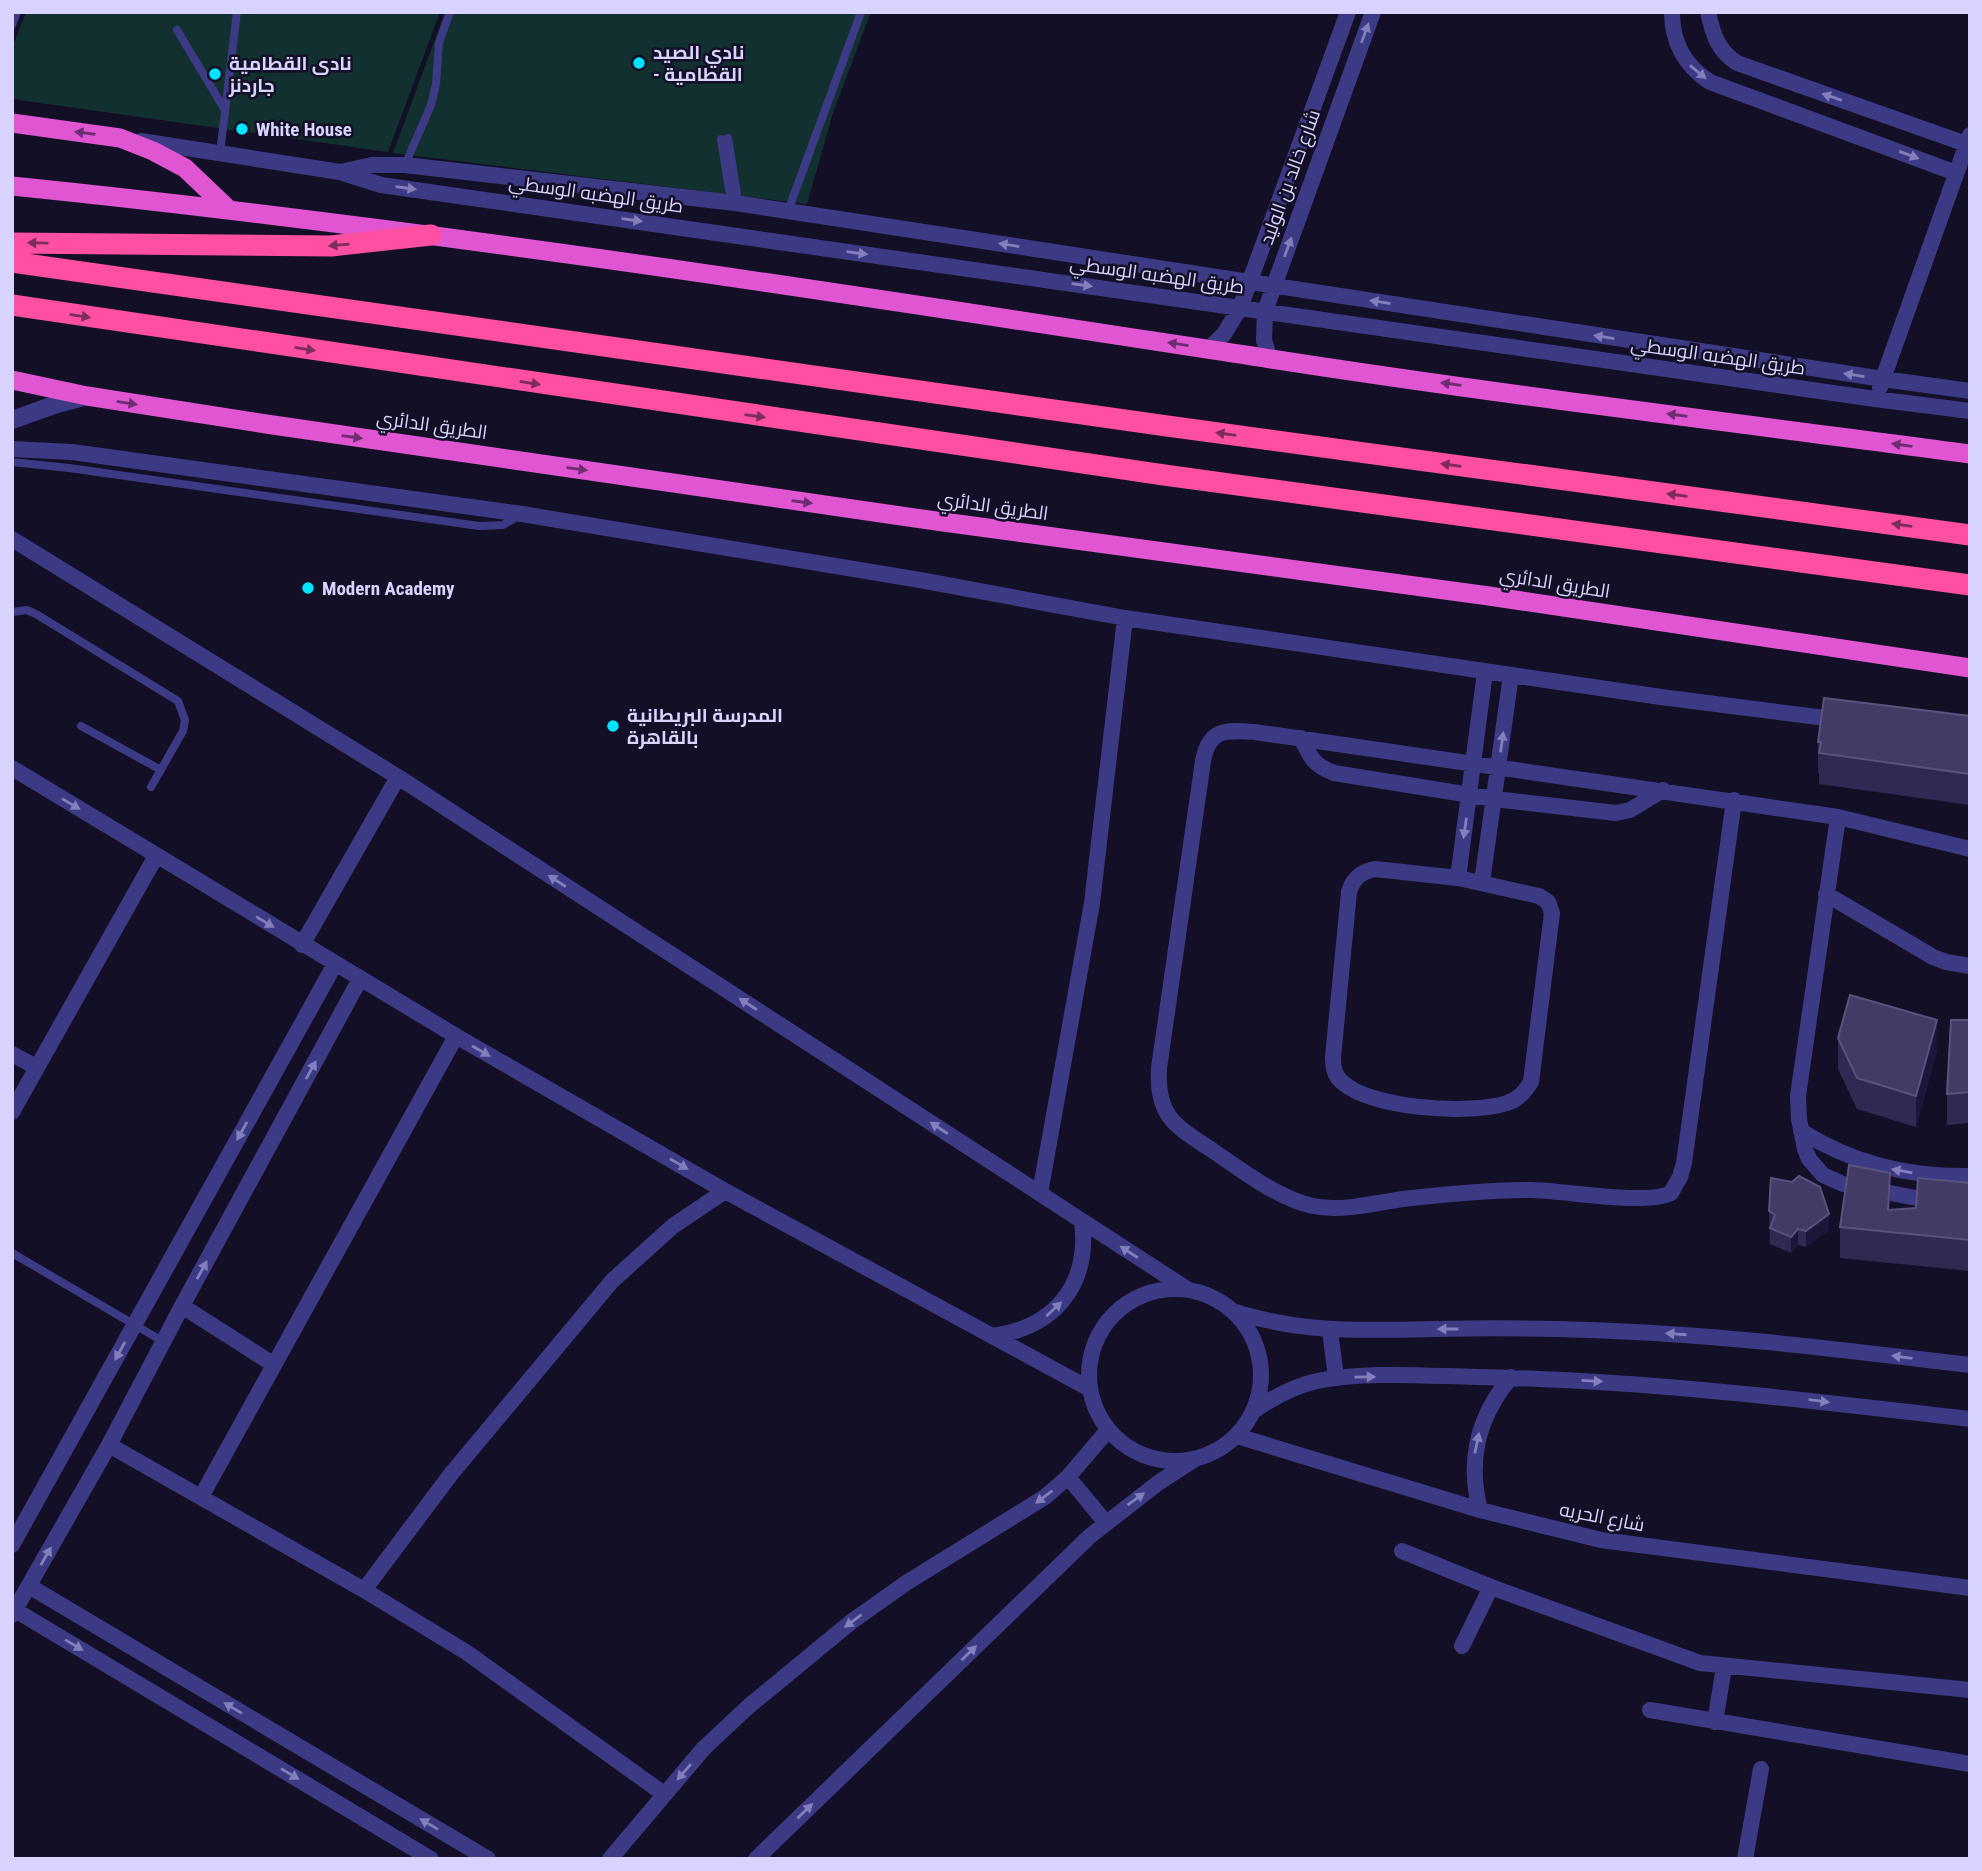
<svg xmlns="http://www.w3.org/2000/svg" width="1982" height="1871" font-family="'Roboto Condensed',Cairo,sans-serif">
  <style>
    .green { fill: #12302f }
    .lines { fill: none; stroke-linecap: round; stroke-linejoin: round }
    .service { stroke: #3d3a85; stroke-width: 8 }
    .minor { stroke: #3d3a85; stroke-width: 16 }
    .tertiary { stroke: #3d3a85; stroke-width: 18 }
    .trunk { stroke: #e055d1; stroke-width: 19 }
    .motorway { stroke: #ff4fa3; stroke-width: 21 }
    .wall { fill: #312854 }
    .shaded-wall { fill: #1d163a }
    .building { fill: #433a66; stroke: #5a527e; stroke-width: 2 }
    .oneway { fill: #837fbc }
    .oneway2 { fill: #6f2e73 }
    .oneway3 { fill: #7d2c5e }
    .poi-dot { fill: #00e5ff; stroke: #130f26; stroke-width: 2.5 }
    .labels { text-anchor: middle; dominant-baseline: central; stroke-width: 5; stroke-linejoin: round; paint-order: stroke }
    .poi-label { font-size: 19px; font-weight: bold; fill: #d9d4ff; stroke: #130f26; text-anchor: start }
    .street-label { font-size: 19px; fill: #d9d4ff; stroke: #130f26 }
  </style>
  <rect width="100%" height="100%" fill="#130f26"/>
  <!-- green -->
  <path class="green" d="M26,12h414l-52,140 -376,-53v-51z
    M445,12h426l-38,101 -26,91 -414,-51z"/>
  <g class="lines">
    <!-- service -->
    <path class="service" d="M12,25l5,-13
      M177,30l48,80
      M728,138l9,56 -2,9
      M721,139l8,51 6,13
      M220,153l17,-141
      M405,165l26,-60 5,-21 3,-41 11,-31
      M788,211l73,-199
      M12,462l57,6 410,58 24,-1 17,-10
      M12,612l15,-2 9,4 142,87 7,19 -2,11 -32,56
      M81,726l80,44
      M12,1253l152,89"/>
    <!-- minor -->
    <path class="minor" d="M1672,12c0,31 12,53 38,70l246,91
      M1708,12c5,22 9,38 29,51l229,81
      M141,141l199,31 41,13 1494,214 95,12
      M340,172l32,-7h33l330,38 1148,176 87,12
      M1209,349l15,-15 16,-26 108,-296
      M1270,359l-6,-19 1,-29 108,-299
      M1880,387l90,-252
      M12,449l60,3 450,62 398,66 205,38 536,79 180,23
      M12,539l386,238 789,512
      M1301,738c10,20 12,27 33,35l161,26 121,14 14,-3 33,-20
      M12,768l444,268 269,155 363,197
      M1734,800l-50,363 -4,14 -9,16c-25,13 -108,-3 -141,-3 -43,0 -85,4 -127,9 -28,4 -61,13 -90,7 -34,-7 -72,-36 -101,-56 -37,-24 -56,-34 -53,-82l44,-307c6,-33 23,-31 52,-29l583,85 132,32
      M1838,817l-40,279 1,23 6,30 4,10 14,16 20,9 89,17 38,3
      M1375,869l83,9 81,18 9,6 4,11 -21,169c-6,10 -13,18 -24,21 -37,12 -136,6 -165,-21 -8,-7 -9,-15 -9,-25l16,-165c4,-14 12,-20 26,-23z
      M1458,878l27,-206
      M1482,882l29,-207
      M1826,894l107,63 13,5 24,4
      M302,945l96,-168
      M12,1054l24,13
      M12,1112l144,-256
      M1801,1131c52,33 107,46 169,45
      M1040,1193l52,-290 33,-285
      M1089 1375a86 86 0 1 1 172 0a86 86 0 1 1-172 0Z
      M182,1306l91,58
      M1235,1312c71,22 128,18 200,17 51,-1 103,-1 154,1 128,4 254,20 381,35
      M1330,1331l6,46
      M993,1336c62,-9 97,-51 89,-115
      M1255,1410c19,-13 39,-24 62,-29 48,-10 110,-5 160,-4 165,3 329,23 493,42
      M1237,1436l243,74 121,30 369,48
      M109,1445l255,145 102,62 198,142
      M1068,1477l38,46
      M201,1497l255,-461
      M1480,1510c-13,-50 -2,-94 31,-133
      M12,1545l323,-581
      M1402,1551l89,36 209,76 270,27
      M29,1586l459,273
      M364,1590l87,-116 161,-193 61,-55 52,-35
      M15,1610l416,249
      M12,1615l97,-170 73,-139 178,-327
      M1462,1646l29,-59
      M1650,1710l320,54
      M1715,1722l9,-55
      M610,1859l94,-111 45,-42 102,-84 55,-39 139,-86 23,-20 40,-47
      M756,1859l334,-323 68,-53 37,-24
      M1745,1859l16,-90"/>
    <!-- tertiary -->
    <path class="tertiary" d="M12,420l45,-16 30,-8"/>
    <!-- trunk -->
    <path class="trunk" d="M12,123l108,15 33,13 32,17 43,41
      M12,186c422,43 841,109 1259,173 232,36 466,64 699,95
      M12,380l75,16 179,28 670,97 553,75 481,72"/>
    <!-- motorway -->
    <path class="motorway" d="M12,243l319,3 100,-11
      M12,262l1155,164 803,109
      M12,305l1152,170 806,110"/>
  </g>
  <!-- wall -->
  <path class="wall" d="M1970,716v89l-151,-21v-11h-1v-31z
    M1970,1020v103l-23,2v-31z
    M1838,1038l99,13 -21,76 -59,-18 -19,-40z
    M1970,1183v88l-130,-13v-31l50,-17 26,-2z
    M1769,1211l60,19 -23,17 -8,-2 -7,8 -21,-9z"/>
  <!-- shaded-wall -->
  <path class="shaded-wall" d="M1937,1020v31l-21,76v-31z
    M1890,1173v31l-2,28v-22z
    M1829,1214v16l-23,17v-16z
    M1798,1229v16l-7,8v-16z"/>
  <!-- building -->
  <path class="building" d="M1824,698l146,18v58l-151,-21 2,-11h-3z
    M1850,995l87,25 -21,76 -59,-18 -19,-40z
    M1951,1020h19v72l-23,2z
    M1849,1165l41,8 -2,37 28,-2 2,-30 52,5v57l-130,-13z
    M1799,1176l21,11 9,27 -23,17 -8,-2 -7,8 -21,-9 5,-13 -6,-4 2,-33 21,4z"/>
  <!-- one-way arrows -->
  <defs><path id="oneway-solid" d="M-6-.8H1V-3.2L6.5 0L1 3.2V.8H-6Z" transform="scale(1.75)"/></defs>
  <g class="oneway">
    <use href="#oneway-solid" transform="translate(1365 33) rotate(-70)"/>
    <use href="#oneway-solid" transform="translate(1698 72) rotate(40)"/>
    <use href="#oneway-solid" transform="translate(1832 97) rotate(-161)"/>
    <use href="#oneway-solid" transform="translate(1909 155) rotate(20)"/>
    <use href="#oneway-solid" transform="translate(406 188) rotate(8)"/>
    <use href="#oneway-solid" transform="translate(632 220) rotate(8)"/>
    <use href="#oneway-solid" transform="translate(1009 245) rotate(-171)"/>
    <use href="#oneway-solid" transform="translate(1288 247) rotate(-70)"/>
    <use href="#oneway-solid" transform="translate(857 253) rotate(8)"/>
    <use href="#oneway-solid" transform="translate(1082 285) rotate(8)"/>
    <use href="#oneway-solid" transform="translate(1380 302) rotate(-171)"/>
    <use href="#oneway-solid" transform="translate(1604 337) rotate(-171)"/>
    <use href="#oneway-solid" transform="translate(1854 375) rotate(-171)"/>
    <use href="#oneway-solid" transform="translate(1502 742) rotate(-82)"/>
    <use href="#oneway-solid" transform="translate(71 804) rotate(31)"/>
    <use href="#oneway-solid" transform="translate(1465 828) rotate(98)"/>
    <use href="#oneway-solid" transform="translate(557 881) rotate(-147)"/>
    <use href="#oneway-solid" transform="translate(265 922) rotate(31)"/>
    <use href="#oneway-solid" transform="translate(748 1004) rotate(-147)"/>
    <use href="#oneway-solid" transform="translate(481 1051) rotate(30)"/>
    <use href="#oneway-solid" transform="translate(311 1070) rotate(-61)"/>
    <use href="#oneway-solid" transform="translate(939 1128) rotate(-147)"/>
    <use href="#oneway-solid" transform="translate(242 1131) rotate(119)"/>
    <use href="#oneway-solid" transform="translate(679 1164) rotate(30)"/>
    <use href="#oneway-solid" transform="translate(1902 1171) rotate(-170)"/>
    <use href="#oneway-solid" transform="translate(1129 1252) rotate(-147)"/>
    <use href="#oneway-solid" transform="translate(202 1270) rotate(-61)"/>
    <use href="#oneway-solid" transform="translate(1054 1309) rotate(-43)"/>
    <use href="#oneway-solid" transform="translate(1448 1329) rotate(180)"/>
    <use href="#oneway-solid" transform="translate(1676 1334) rotate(-176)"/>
    <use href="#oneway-solid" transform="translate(120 1351) rotate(119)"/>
    <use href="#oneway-solid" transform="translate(1902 1357) rotate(-173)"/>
    <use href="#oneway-solid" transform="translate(1365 1377) rotate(-1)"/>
    <use href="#oneway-solid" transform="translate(1592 1381) rotate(3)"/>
    <use href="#oneway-solid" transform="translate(1819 1401) rotate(7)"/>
    <use href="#oneway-solid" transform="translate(1477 1443) rotate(-78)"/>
    <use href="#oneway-solid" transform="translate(1044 1497) rotate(143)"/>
    <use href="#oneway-solid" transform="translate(1136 1499) rotate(-36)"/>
    <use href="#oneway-solid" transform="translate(46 1556) rotate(-60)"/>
    <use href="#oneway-solid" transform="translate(853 1621) rotate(143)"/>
    <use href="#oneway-solid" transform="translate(74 1645) rotate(31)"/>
    <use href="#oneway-solid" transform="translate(969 1653) rotate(-44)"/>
    <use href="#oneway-solid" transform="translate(233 1708) rotate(-149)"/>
    <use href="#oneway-solid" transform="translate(684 1772) rotate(131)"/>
    <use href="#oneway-solid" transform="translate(290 1774) rotate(31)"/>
    <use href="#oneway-solid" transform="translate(805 1811) rotate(-44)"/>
    <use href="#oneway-solid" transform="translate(429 1824) rotate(-149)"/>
  </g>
  <g class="oneway2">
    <use href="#oneway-solid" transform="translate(85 133) rotate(-172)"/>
    <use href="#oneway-solid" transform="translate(1178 344) rotate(-171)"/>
    <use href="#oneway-solid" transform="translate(1451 384) rotate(-172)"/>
    <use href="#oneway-solid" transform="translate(127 403) rotate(9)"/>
    <use href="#oneway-solid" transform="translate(1677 415) rotate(-172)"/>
    <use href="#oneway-solid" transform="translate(352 437) rotate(8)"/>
    <use href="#oneway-solid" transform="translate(1902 445) rotate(-172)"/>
    <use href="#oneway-solid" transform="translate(577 469) rotate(8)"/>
    <use href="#oneway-solid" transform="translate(802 502) rotate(8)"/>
  </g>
  <g class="oneway3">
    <use href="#oneway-solid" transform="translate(38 243) rotate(-179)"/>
    <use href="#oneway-solid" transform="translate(339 245) rotate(175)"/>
    <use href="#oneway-solid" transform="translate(80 316) rotate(9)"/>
    <use href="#oneway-solid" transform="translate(305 349) rotate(9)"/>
    <use href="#oneway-solid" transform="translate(530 383) rotate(9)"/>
    <use href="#oneway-solid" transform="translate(755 416) rotate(8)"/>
    <use href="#oneway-solid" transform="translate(1226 434) rotate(-172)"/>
    <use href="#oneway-solid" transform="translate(1451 465) rotate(-172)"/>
    <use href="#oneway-solid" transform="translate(1677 495) rotate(-172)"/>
    <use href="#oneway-solid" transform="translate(1902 525) rotate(-172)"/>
  </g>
  <!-- markers -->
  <g class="poi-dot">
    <circle cx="639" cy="63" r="7"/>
    <circle cx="215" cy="74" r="7"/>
    <circle cx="242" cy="129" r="7"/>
    <circle cx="308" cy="588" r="7"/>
    <circle cx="613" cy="726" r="7"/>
  </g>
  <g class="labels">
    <!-- poi labels -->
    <g class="poi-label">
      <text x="653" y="52">نادي الصيد<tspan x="653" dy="22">- القطامية</tspan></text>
      <text x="229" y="63">نادى القطامية<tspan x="229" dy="22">جاردنز</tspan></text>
      <text x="256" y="129">White House</text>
      <text x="322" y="588">Modern Academy</text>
      <text x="627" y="715">المدرسة البريطانية<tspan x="627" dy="22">بالقاهرة</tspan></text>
    </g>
    <!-- street labels -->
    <g class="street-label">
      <text transform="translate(1290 177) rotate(-70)">شارع خالد بن الوليد</text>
      <text transform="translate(596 194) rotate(8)">طريق الهضبه الوسطي</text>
      <text transform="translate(1157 275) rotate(8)">طريق الهضبه الوسطي</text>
      <text transform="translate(1718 356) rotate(8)">طريق الهضبه الوسطي</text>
      <text transform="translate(432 425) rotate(8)">الطريق الدائري</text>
      <text transform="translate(993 506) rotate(8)">الطريق الدائري</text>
      <text transform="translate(1555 583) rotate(9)">الطريق الدائري</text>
      <text transform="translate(1602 1517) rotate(11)">شارع الحريه</text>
    </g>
  </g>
  <!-- border -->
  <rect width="1982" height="1871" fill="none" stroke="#d9d4ff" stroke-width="28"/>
</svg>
